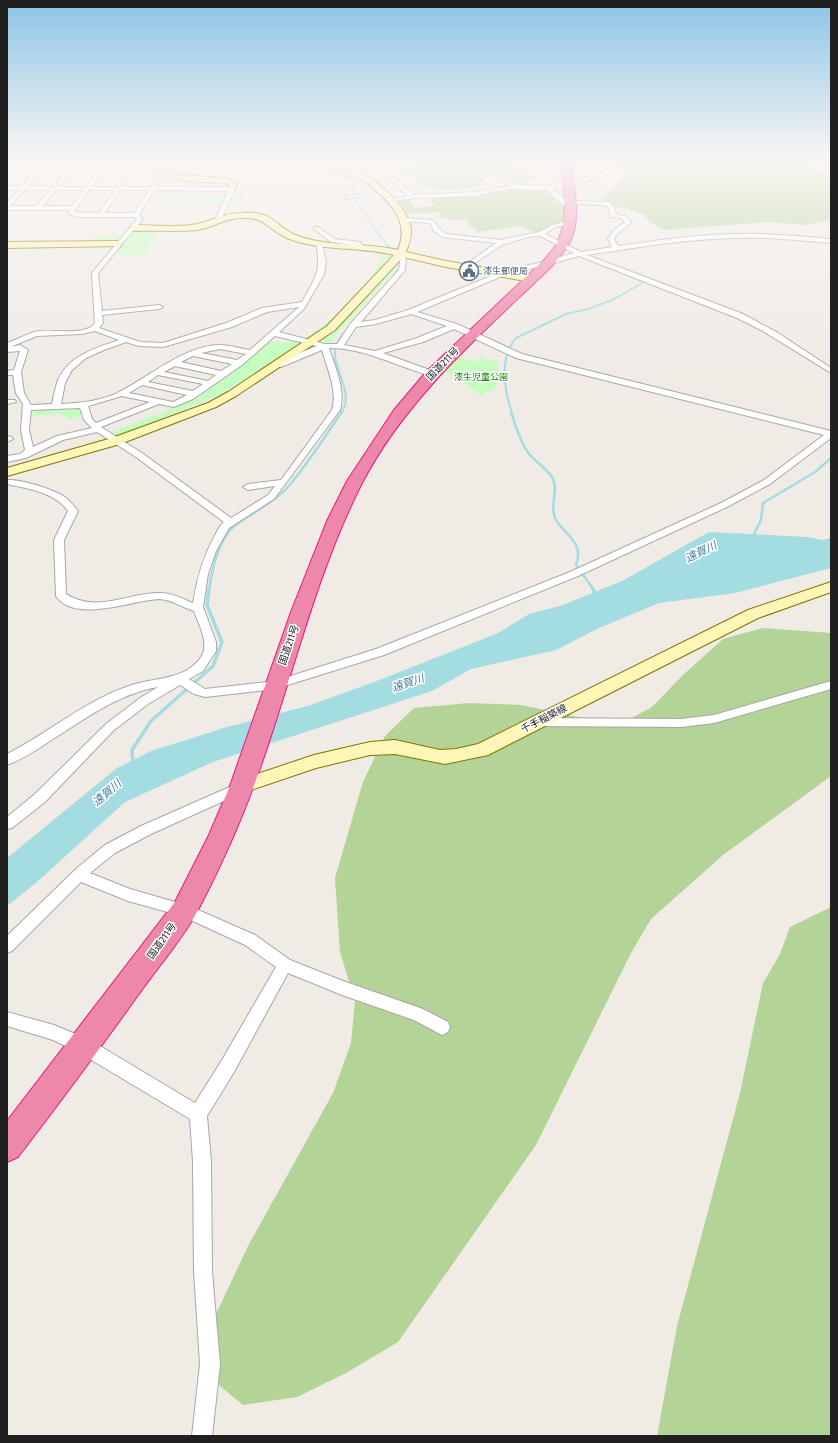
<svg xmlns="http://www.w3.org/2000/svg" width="838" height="1443" font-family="'Fira Sans Condensed','Noto Sans JP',sans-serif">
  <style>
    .forest { fill: #b3d397 }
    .park { fill: #c5fdc0 }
    .water { fill: #a3dde1 }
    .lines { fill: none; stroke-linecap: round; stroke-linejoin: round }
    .stream-far3 { stroke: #a3dde1; stroke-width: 1.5 }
    .stream-far2 { stroke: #a3dde1; stroke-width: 2 }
    .stream-far1 { stroke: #a3dde1; stroke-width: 2.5 }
    .stream { stroke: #a3dde1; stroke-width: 3.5 }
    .street-casing { stroke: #a7a7a7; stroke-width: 2 }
    .secondary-casing { stroke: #7e7700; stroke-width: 2 }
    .highway-casing { stroke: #e81a82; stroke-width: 2 }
    .street { fill: #fff; fill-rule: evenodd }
    .secondary { fill: #fef6b7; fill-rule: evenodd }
    .highway { fill: #ed88ab; fill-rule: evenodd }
    .labels { text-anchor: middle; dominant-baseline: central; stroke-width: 3; stroke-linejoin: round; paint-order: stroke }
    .far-service-label { font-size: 9px; fill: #4e5e75; stroke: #fff; text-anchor: start }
    .far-park-label { font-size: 9px; fill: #0e8804; stroke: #fff }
    .street-label { font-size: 10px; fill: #202020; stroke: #fff }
    .water-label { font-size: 11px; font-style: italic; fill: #3c7d9e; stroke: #fff }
  </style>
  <rect width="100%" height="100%" fill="#f1ebe6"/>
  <!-- forest -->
  <path class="forest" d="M417,159h100l-3,3 3,2 -2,3h10l1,1 -6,2 4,5 12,1 -4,2 1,2 -8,1v4c19,1 26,5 39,18v26l-13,-2 -10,7 -22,-8 -41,6 -9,-7 -3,-6 -13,1 -12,-3 -2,-5 -31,2 -10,-13 11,-1 5,8 19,-2 -2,-11c22,-1 71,1 85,-16l-24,-8 -5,1 -1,5 -4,1 3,3c-23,13 -43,9 -67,4l-2,-2 4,-4 -4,-1v-2l-19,-4 1,-4h4l9,-6 8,-1z
    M600,159h180l26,3 25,14v43l-24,6 -40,-3 -103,8 -13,-7 -8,-9 -43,-12c8,-13 21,-18 31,-30z
    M763,628l68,5v143l-108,79 -72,64 -20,34 -95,192 -138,197 -52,31 -49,24 -54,8 -23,-19 -17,-44 45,-96 85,-153 18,-50 4,-42 -15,-49 -5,-74 28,-96 22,-46 29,-28 55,-5 52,2 66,14 41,1 24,-13 31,-32 40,-36z
    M831,907v529h-174l20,-110 63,-233 23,-110 17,-29 10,-27z"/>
  <!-- park -->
  <path class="park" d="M233,185l13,4 -4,9h-18l-4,7 -42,-7 -5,3 -11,-1 4,-5h58v3l4,-1z
    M138,230h21l-13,25h-30l9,-13h-35l4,-7h35z
    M372,248l20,4 7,8 -5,13 -58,62 -5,9 -20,-5 -96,58 -98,39 -6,-4 50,-19 32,-15 23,-17 4,1 50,-41 15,2 4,-3 9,3c30,-18 73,-51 83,-87z
    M454,357l22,5 5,-4 16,4 2,9 -3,17 -15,8 -26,-20 -14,-6z
    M53,408h28l1,8 -13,4 -10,-6 -26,2 1,-6z"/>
  <!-- water -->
  <path class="water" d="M709,532l99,5 14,3 9,-2v30l-96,25 -76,10 -60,25 -43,22 -85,19 -39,22 -219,71 -88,40 -88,80 -30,24v-48l110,-90 34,-17 76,-24 84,-22 71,-26 116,-46 31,-19 34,-9 59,-24z"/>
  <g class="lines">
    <!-- stream-far3 -->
    <path class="stream-far3" d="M271,159l15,7
      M285,166l30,-7
      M340,175l11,4 5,23 36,50
      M396,272l4,-7"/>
    <!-- stream-far2 -->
    <path class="stream-far2" d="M392,278l4,-7
      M341,413c16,-21 -14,-49 -4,-70 2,-5 7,-9 10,-13
      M512,413c-8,-23 -13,-56 4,-75l50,-24 22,-5 26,-10 30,-17 -20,-9"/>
    <!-- stream-far1 -->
    <path class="stream-far1" d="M511,412c5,14 9,31 18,42 8,9 18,14 24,25 6,12 -4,26 2,39 9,18 30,23 21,47l18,25
      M753,536l8,-16 2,-17 52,-31 16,-14
      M209,590c3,-20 10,-54 28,-66 16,-12 35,-20 49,-35 21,-23 38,-52 56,-77"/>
    <!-- stream -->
    <path class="stream" d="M593,589l3,7
      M133,764l-1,-14 19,-29 62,-55 9,-24 -15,-37 2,-16"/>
    <!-- street casing -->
    <g class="street-casing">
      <path id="street" d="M16,159l5,1 -14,13v-5z
        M47,159h6l-25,27 25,1 23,-28h5l-22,28h27l21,-28h4l-19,28h25l13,-18 3,2 -11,16h29l7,-9 3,2 -5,7h76l3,2 -14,31 -3,2 -3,-2 13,-29 -74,-1 -15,25 4,4 -45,54 4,38 57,-6 4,2 -4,2 -57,6 1,8 -4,5 41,14 23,1 63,-20 36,-15 40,-6c13,-24 20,-30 14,-58l3,-2 3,2 4,17 -2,13 -20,35 -25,23 46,12h12l14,-21 48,-53 2,-16 5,1 -1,15 -44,52 14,-2 33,-10 100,-41 31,-6 35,-10 -34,-17 -12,1 -26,8 -36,24 -3,-2 1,-1 32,-23 -54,-6 -8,-6 -4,-8 -28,-2v-2l2,-1 29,2 6,9 7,5 55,6 38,-8 13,-7 17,-4 2,1v2l-15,3 -11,7 36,18 31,-5 -4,-8 4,-7 13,-10 -4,-4 -10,-1 -3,-10 -3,-2 -34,-1 1,3c-9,1 -19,-10 -24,-17l-36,-1 -22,3 -14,4 -61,2 -27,4v-2l20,-4 -27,-24v-5l-9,-8h5l9,7v5l28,24 62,-3 33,-6 -20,-15 2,-3 24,17 34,1 3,-1 -12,-16 -12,-4 3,-2 9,3v-4l3,-3h6l-3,3v4l20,-3 3,2 -23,4 11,14 37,-7 14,-8 18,1v2l-17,1 -11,6 -45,11 14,12 42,1 5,5 2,7 12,3 3,6 -14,11 -3,5 4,7c48,-7 97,-14 146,-12 22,1 45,3 67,5v4c-22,-2 -45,-4 -67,-5 -60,-2 -119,8 -177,17l156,59 35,19 53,35v5l-70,-43 -24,-12 -158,-62 -39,11 -28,5 -95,40 40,12 65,30 309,77v7l-61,46 -43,23 -149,69 -194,79 -109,34 -70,8 -11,-3 -14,-9 -32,19 -34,26 -69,72 -33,26 -5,1v-12l28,-23 71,-70 34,-26 18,-11c-41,7 -76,34 -111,56 -12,8 -26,17 -40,22v-11c41,-21 78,-53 122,-68 24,-9 56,-5 72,-29 9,-13 -2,-32 -7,-46 -11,-3 -23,-12 -35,-12 -27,1 -84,25 -103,-3l-2,-56 14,-29c-13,-19 -40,-22 -61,-27v-4c14,-1 46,9 58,17 5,4 9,9 13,14l-14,29 2,54c33,20 61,-2 95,-1 11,0 22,6 32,10 4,-25 10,-46 22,-68 3,-5 5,-10 9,-13l-88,-65 -39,-25 -34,8 -37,18 -19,4v-6l13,-2 5,-4 -4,-20 2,-26 -7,-11 -3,-18h-6v-4l7,-1 6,-19 -13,1v-9c9,-3 18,-8 27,-11 15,-4 52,5 61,-9l-3,-50 45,-54 -3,-2h-56l-10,-3 1,-4h-62v-7l12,-13h-12v-4h15zM25,190h25l-14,16h-26zM56,190h28l-12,16h-29zM89,190h26l-16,23 -25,-1zM120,190h29l-15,23h-29zM299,307l-49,43c-9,-1 -20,-5 -30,-5 -34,0 -70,31 -99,46 -18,10 -41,12 -60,13l4,-21 7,-13 14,-12 18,-8 22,-8 13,4 24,1 69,-20 35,-15zM411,314l36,12 -30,12 -42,13 -31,-6 12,-18 20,-3zM454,329l62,29 308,77 -60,45 -43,23 -151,69 -194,77 -101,32 -70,8 -16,-10 14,-8 13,-20v-9l-13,-35 5,-33 8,-23 13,-23 45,-29 66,-89c6,-20 -5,-43 -11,-62 37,0 68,19 103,28h3v-4l-52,-19 40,-11zM95,331l24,9c-23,8 -50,15 -61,40 -3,8 -4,16 -6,24l-21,1 -7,-12 -3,-21 7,-22 -8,-5 -10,2 27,-11 45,-2zM275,336l42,10 -42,17v4h6l41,-17c5,18 16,41 10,60l-51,70 -33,4 -5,3 5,3 27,-4 -7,9 -37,23 -89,-65 -41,-26 58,-23 15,3 19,-8 49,-34zM220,349l26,5 -9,6 -36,-7zM193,356l39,8 -11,7 -40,-9zM175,366l41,9 -8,6 -44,-9zM158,375l45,9 -10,7 -45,-9zM142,385l45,10 -14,7 -44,-9zM122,396l28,6 -54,21 -4,-4 -4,-13zM80,408l4,12 8,8 -35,8 -24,11 -4,-17 2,-20z
        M273,159h6l8,5 78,12 -3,2 -77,-11z
        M821,159l10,1v4l-9,-4z
        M346,196l12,-1 3,2 -17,2z
        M314,227h4l17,12 25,3 3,4 -3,2 -3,-2 -26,-4 -17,-13z
        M7,400h8l1,2 -9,2z
        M7,436l5,1 1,2 -6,3z
        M831,681v8l-117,34 -33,4 -144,-1 -4,-1 -2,-3 2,-3 4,-1 144,1 33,-4z
        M241,782l5,1 1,4 -1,4 -95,43 -36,19 -25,20 40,16 59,17 66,29 35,25 53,21 80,28 25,13 2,5 -2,5 -6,3 -28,-15 -72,-25 -54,-22 -54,99 -27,44 4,45 1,111 8,92 -8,72h-20l8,-72 -6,-92 -1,-111 -3,-42 -112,-67 -25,-12 -46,-14v-14l47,13 36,15 105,63 27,-43 54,-93 -31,-22 -63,-29 -54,-15 -47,-19 -69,69 -5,2v-17l70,-68 28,-23 36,-19z"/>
    </g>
    <!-- secondary casing -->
    <g class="secondary-casing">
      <path id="secondary" d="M157,159h8l-5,7 3,3 15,5 52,5 7,5 -1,5 -7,2v-6l-4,-2c-22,-2 -58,2 -73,-17z
        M340,159h8c19,16 58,42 63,69 1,8 -2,16 -5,24l40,9 85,15 5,3 -5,3 -85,-15 -43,-10 -68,73 -99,66 -20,11 -96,37 -113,32v-8l105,-30 96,-35 20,-11 99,-66 67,-71c-35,-9 -72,-3 -107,-17 -20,-9 -20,-21 -46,-20 -16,0 -29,10 -44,12 -21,2 -43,0 -64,1l-4,-3 4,-3c17,0 49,3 64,-1 15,-3 28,-11 44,-11 9,-1 21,0 29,5 8,5 15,12 23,16 33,14 70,8 105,16 18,-44 -35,-63 -58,-91z
        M118,241l4,3 -1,2 -114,2v-6z
        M831,582v10l-73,26 -270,137 -43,9 -50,-10 -25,1 -54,13 -74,25 -6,-2 -3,-5 3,-5 78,-26 56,-13 25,-2 45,10 16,-1 22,-5 270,-134z"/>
    </g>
    <!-- highway casing -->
    <g class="highway-casing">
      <path id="highway" d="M561,159h10c2,26 11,58 -1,83 -5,8 -11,15 -17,23 -69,67 -146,131 -191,218 -57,112 -78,239 -129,354 -12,27 -25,55 -39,80 -15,26 -36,50 -53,74 -40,56 -81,111 -123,166l-11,5v-41l168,-219 34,-67 21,-49 61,-174 36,-91 20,-40 47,-71 33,-39 118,-112 12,-15 6,-17 2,-19z"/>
    </g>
    <!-- street -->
    <use href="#street" class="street"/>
    <!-- secondary -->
    <use href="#secondary" class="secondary"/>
    <!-- highway -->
    <use href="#highway" class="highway"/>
  </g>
  <!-- sky -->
  <linearGradient id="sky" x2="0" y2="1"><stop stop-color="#8cc4e5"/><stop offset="0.44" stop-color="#f9f6f4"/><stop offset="1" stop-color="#f9f6f4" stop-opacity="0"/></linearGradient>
  <rect width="838" height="361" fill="url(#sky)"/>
  <!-- icons -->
  <defs>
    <g id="civic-ring" transform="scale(1)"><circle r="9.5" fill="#fff" stroke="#5c6f8a" stroke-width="1.5"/><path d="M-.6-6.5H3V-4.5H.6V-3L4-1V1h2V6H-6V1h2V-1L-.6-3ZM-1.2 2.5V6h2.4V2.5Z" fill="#5c6f8a"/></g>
  </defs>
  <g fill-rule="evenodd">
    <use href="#civic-ring" x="469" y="271"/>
  </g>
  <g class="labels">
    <!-- far-service labels -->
    <g class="far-service-label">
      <text x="483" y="271">漆生郵便局</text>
    </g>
    <!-- far-park labels -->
    <g class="far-park-label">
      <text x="481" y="377">漆生児童公園</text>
    </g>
    <!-- street labels -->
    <g class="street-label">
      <text transform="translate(443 364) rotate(-46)">国道211号</text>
      <text transform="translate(289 645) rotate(-71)">国道211号</text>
      <text transform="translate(544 719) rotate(-27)">千手稲築線</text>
      <text transform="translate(162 941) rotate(-54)">国道211号</text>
    </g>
    <!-- water labels -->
    <g class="water-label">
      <text transform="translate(701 552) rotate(-25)">遠賀川</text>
      <text transform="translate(408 683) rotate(-18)">遠賀川</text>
      <text transform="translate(107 793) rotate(-41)">遠賀川</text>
    </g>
  </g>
  <!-- border -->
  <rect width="838" height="1443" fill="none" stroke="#202020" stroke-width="16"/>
</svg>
